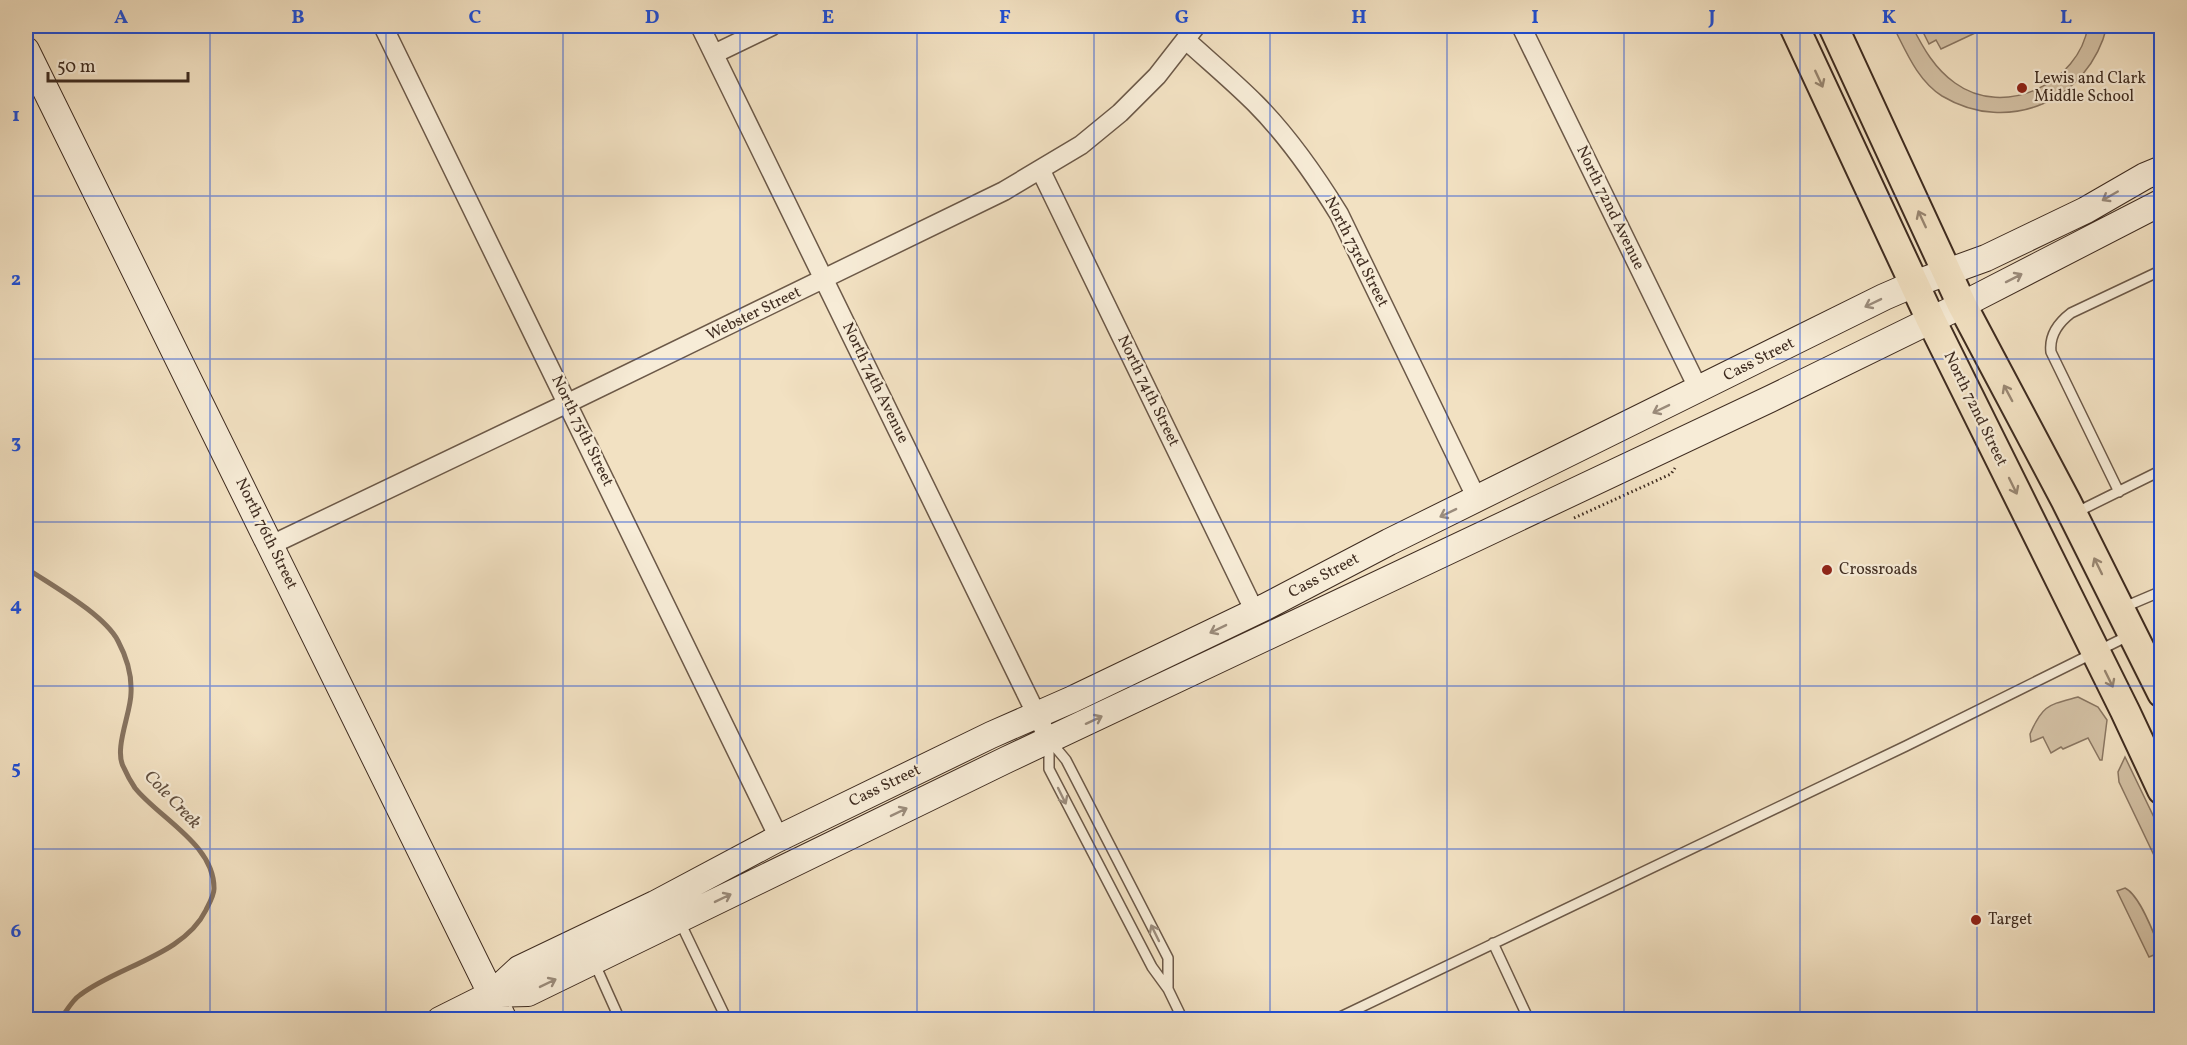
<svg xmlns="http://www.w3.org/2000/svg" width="2187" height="1045" font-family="Vollkorn,serif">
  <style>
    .green { fill: #d4c2a6; stroke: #8a7763; stroke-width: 1.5 }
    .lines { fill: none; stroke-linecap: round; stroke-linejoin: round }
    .stream { stroke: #867360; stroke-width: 5 }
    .lane-casing { stroke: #6c5948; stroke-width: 12 }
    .street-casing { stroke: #6c5948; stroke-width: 21 }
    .secondary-casing { stroke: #3f2c20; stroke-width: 28 }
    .primary-casing { stroke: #3f2c20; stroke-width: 32 }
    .path { stroke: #3f2c20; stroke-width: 3; stroke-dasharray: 1.5 3; stroke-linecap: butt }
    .lane { stroke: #f7ecd7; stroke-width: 9 }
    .street { stroke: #f7ecd7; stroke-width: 18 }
    .secondary { stroke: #f7ecd7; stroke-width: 26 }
    .primary { stroke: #f2e1c2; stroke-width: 28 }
    .oneway { stroke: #988671 }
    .oneway2 { stroke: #9b8c7c }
    .grid { fill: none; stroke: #1d4ed8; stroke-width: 1.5; stroke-opacity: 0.55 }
    .poi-dot { fill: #8f2418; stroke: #f7ecd7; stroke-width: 2 }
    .labels { text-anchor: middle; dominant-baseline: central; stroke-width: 4.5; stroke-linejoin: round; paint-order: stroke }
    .poi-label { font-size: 16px; fill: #3f2c20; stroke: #f7ecd7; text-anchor: start }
    .street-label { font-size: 16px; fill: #3f2c20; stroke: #f7ecd7 }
    .water-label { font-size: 18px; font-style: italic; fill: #625040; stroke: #f7ecd7 }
    .neatline { fill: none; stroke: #1d4ed8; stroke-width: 2 }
    .grid-label { font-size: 20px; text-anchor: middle; font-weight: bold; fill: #1d4ed8 }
  </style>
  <rect width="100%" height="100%" fill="#f2e1c2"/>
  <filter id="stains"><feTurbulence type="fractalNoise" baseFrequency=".00333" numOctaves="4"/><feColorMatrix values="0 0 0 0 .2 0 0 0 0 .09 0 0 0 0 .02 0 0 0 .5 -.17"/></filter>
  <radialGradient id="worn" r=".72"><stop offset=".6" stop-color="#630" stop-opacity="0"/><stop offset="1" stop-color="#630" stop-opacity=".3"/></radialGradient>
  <!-- green -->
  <path class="green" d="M1893,26h19c11,22 23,43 43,57 49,36 124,0 133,-57h19c-18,74 -98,110 -165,70 -25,-16 -36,-45 -49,-70z
    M1920,26h70l-49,23 -5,-9 -7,4z
    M2078,697l20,10 9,13 -5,40h-2l-12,-22 -25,11 -2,-2 -10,6 -8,-16 -12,5 -1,-8c13,-30 19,-29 48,-37z
    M2125,757l36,75v38l-42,-88 -1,-10z
    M2125,888c15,7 30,48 36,64l-12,5 -32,-66z"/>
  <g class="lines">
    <!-- stream -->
    <path class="stream" d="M26,568c25,17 78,46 92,73 8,15 14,34 13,52 0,20 -18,57 -7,75 3,7 7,14 11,20 24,30 80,57 79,101 0,6 -5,15 -8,21 -22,45 -88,56 -126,85 -8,5 -14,17 -20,25"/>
    <!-- lane casing -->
    <g class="lane-casing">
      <path id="lane" d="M2119,492l-68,-140c-2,-17 7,-29 20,-39l91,-43
        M2075,513l87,-43
        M2122,608l40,-17
        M1049,742v27l103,198 16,22 15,31
        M1051,742l15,18 102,198v31
        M680,922l47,98
        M1493,943l36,77
        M594,962l26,58
        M1334,1020l572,-274 224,-111"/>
    </g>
    <!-- street casing -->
    <g class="street-casing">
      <path id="street" d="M383,26l396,812
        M700,26l349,714
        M1521,26l178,364
        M1186,40c23,21 47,41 69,63 33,33 60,72 84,111l138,285
        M714,54l58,-28
        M1041,171l214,441
        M271,545l297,-142 436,-212 77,-46 39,-32 37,-37 39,-50"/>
    </g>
    <!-- secondary casing -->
    <g class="secondary-casing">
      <path id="secondary" d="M26,50l478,970
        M492,994l36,-1 478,-233 764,-361 192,-94 200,-103
        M440,1020l52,-26 27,-25 136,-65 120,-64 216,-105 82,-36 192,-92 124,-65 495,-245 30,-13 72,-26 100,-48 59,-34 17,-7"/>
    </g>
    <!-- primary casing -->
    <g class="primary-casing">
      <path id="primary" d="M1794,26l137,294 194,391 37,79
        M1833,26l129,279 104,196 96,192"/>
    </g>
    <!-- path -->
    <path class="path" d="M1574,518l97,-44 4,-6"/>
    <!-- lane -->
    <use href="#lane" class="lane"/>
    <!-- street -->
    <use href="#street" class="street"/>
    <!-- secondary -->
    <use href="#secondary" class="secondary"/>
    <!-- primary -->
    <use href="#primary" class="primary"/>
  </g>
  <!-- one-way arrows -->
  <defs><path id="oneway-shaft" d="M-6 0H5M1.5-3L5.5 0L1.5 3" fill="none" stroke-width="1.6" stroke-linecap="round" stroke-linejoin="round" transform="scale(1.5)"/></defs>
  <g class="oneway">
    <use href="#oneway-shaft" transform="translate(1819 79) rotate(65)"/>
    <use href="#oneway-shaft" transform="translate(1922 219) rotate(-115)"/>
    <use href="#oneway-shaft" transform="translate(2008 393) rotate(-118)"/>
    <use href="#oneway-shaft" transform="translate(2013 486) rotate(64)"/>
    <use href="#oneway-shaft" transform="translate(2098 566) rotate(-116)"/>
    <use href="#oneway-shaft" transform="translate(2109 679) rotate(64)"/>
  </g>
  <g class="oneway2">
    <use href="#oneway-shaft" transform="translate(2110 196) rotate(150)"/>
    <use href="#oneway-shaft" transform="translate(2014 278) rotate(-27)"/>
    <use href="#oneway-shaft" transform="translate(1873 303) rotate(154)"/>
    <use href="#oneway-shaft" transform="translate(1661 409) rotate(154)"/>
    <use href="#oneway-shaft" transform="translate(1448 513) rotate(154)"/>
    <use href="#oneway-shaft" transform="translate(1218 629) rotate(154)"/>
    <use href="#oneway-shaft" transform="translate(1094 720) rotate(-25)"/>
    <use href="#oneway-shaft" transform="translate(1062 796) rotate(64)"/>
    <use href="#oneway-shaft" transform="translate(899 812) rotate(-26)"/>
    <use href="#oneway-shaft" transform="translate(723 898) rotate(-26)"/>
    <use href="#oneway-shaft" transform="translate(1155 933) rotate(-116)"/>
    <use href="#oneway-shaft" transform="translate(548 983) rotate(-26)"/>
  </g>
  <!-- grid -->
  <path class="grid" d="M210,26v994M386,26v994M563,26v994M740,26v994M917,26v994M1094,26v994M1270,26v994M1447,26v994M1624,26v994M1800,26v994M1977,26v994M26,196h2136M26,359h2136M26,522h2136M26,686h2136M26,849h2136"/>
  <!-- markers -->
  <g class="poi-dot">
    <circle cx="2022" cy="88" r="6"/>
    <circle cx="1827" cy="570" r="6"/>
    <circle cx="1976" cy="920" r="6"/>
  </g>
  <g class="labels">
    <!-- poi labels -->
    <g class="poi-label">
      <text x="2034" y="79">Lewis and Clark<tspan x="2034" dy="18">Middle School</tspan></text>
      <text x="1839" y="570">Crossroads</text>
      <text x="1988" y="920">Target</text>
    </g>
    <!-- street labels -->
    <g class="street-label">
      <text transform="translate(1610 208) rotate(64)">North 72nd Avenue</text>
      <text transform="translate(1356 252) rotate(63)">North 73rd Street</text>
      <text transform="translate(754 314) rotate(-26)">Webster Street</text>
      <text transform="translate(1759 360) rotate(-27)">Cass Street</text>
      <text transform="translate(875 383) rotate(64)">North 74th Avenue</text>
      <text transform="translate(1148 391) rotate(64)">North 74th Street</text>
      <text transform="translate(1975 409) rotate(64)">North 72nd Street</text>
      <text transform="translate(582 431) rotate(64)">North 75th Street</text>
      <text transform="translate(266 534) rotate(64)">North 76th Street</text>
      <text transform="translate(1324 576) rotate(-28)">Cass Street</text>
      <text transform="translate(885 786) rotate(-26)">Cass Street</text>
    </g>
    <!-- water labels -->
    <g class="water-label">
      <text transform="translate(172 800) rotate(46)">Cole Creek</text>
    </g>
  </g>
  <!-- margin -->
  <rect width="2187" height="1045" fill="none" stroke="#f2e1c2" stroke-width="66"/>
  <!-- scale -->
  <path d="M48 72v9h140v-9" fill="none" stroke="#3f2c20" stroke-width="3"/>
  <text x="57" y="72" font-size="18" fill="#3f2c20" stroke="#f7ecd7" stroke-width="4.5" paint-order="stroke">50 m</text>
  <rect x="33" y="33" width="2121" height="979" class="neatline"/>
  <g class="grid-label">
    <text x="121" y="23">A</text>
    <text x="298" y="23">B</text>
    <text x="475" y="23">C</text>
    <text x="652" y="23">D</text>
    <text x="828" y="23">E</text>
    <text x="1005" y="23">F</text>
    <text x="1182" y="23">G</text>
    <text x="1359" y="23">H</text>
    <text x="1535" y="23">I</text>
    <text x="1712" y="23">J</text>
    <text x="1889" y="23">K</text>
    <text x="2066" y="23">L</text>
    <text x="16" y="121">1</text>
    <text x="16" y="285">2</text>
    <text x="16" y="448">3</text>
    <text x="16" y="611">4</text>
    <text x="16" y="774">5</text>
    <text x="16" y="937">6</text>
  </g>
  <rect width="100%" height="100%" filter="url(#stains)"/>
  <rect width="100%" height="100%" fill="url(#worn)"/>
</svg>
